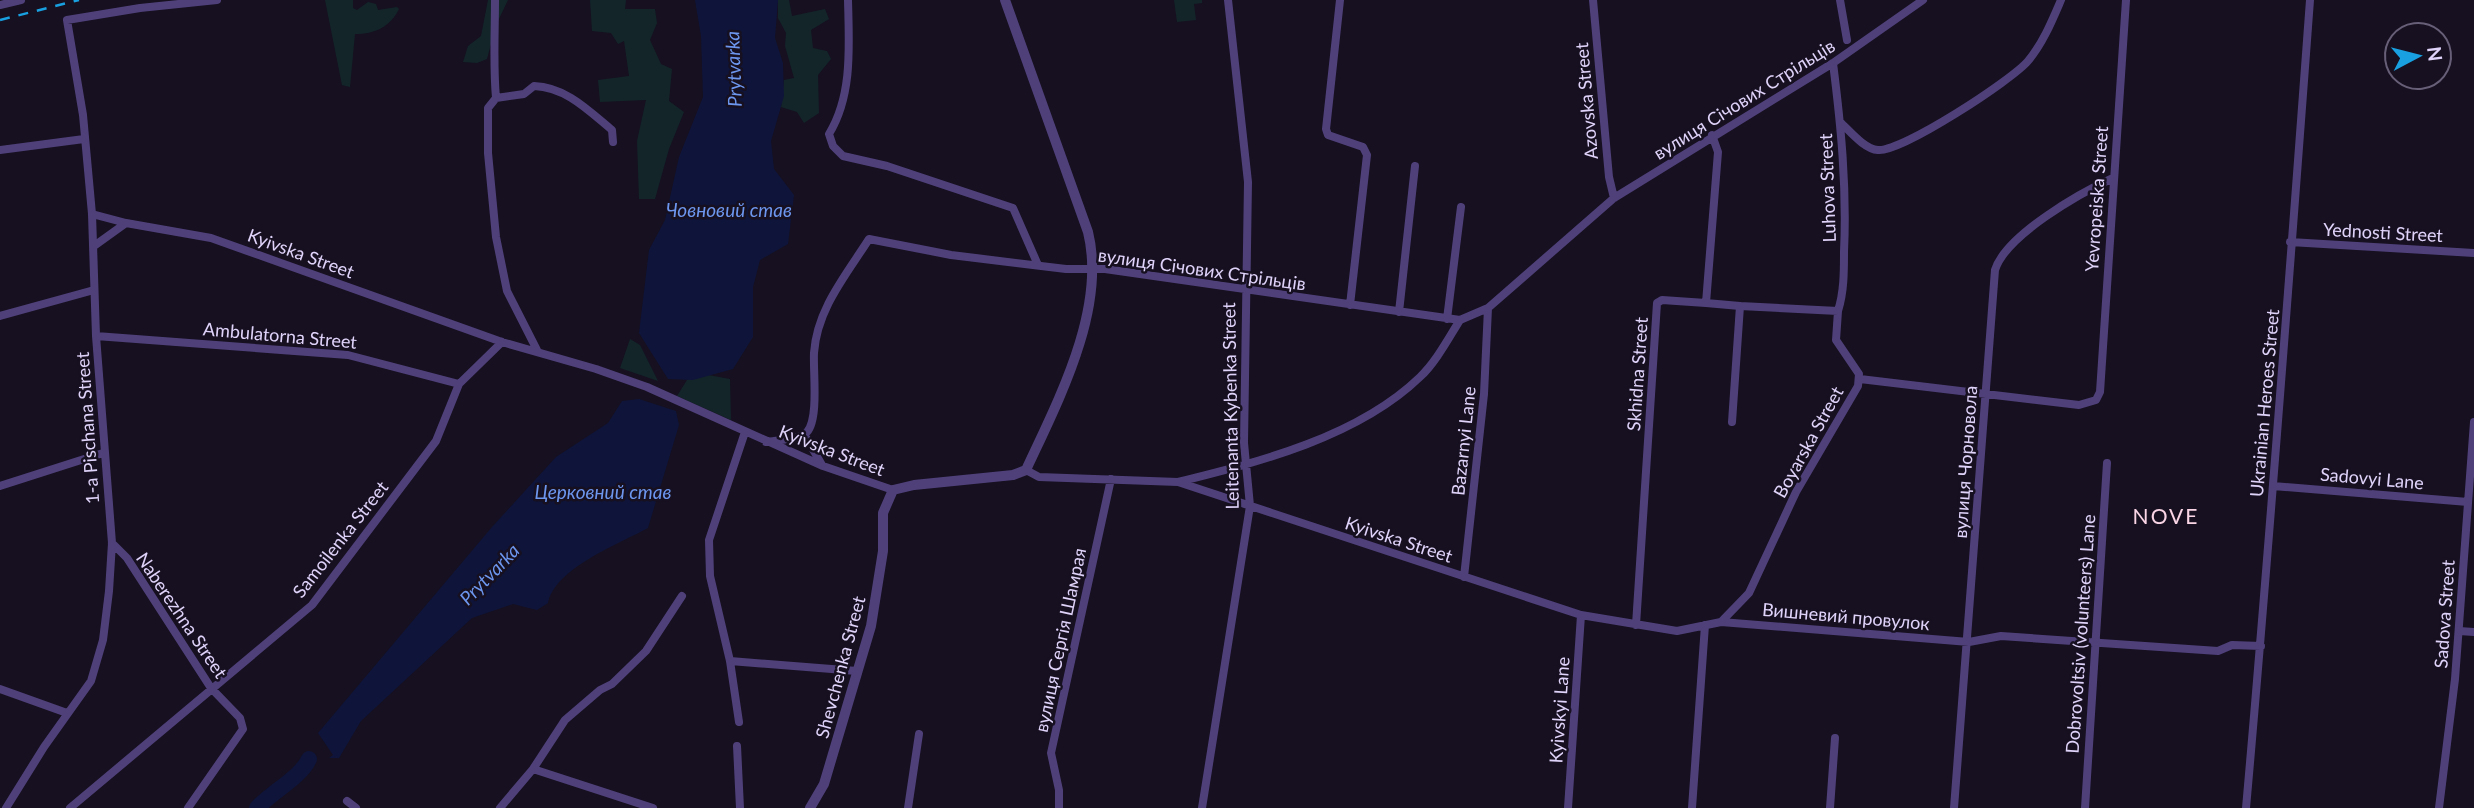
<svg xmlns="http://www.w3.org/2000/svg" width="2474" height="808" font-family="Lato,sans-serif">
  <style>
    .green { fill: #132529 }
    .water { fill: #0f153a }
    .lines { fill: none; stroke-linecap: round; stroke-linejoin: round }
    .river { stroke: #0f153a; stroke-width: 16 }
    .minor { stroke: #4f407a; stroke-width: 8 }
    .tertiary { stroke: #4f407a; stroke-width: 10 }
    .rail { stroke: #19a0e0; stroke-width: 2.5; stroke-dasharray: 10 9; stroke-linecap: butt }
    .labels { text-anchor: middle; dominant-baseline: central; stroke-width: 5; stroke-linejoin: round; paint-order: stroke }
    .street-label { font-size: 18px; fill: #e0d3fa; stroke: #161020 }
    .water-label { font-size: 19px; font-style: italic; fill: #6d96ee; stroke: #161020 }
    .quarter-label { font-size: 21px; letter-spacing: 2px; fill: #fad5e5; stroke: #161020 }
  </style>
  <rect width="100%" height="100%" fill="#161020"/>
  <!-- green -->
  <path class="green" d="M325,0h28v8l4,2 11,-8 8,2 2,6 19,-3 2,2c-9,18 -24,25 -44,25l-5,53 -8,-2z
    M488,0h20l-12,25 -9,34 -10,4 -14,-1 5,-16 13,-10z
    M590,0h36l-1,9h30l2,14 -7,17 11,24 11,5 -3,32 15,11 -15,37 -14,50h-16l-2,-58 9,-41 -46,2 -2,-22 31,-4 -5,-35 -6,3 -7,-11 -19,-2z
    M778,0h11l3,16 33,-7 4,10 -18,11 2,18 14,3 4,8 -13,16 1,38 -15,10 -7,-11 -16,-5 3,-27 10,-2 -9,-32 1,-13 -8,-15z
    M1174,0h28v3l-8,1 2,16 -19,2z
    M630,339l10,6 18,36 -38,-13z
    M692,372l38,7 1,41 -54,-24z"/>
  <!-- water -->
  <path class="water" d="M695,0h83l-3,38 8,25 1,33 -13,45 3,28 20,26 -6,49 -28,16 -7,27v50l-20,32 -40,11 -25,-1 -29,-46 10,-83 16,-30 14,-63 24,-60 -2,-61z
    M639,399l37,12 3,14 -31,103c-29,16 -93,40 -100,75l-11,7 -24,-6 -41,14 -111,103 -22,37h-10l4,-3 -15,-22 174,-206 64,-70 52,-34 14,-22z"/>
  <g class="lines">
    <!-- river -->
    <path class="river" d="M257,808c15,-16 44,-31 52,-49"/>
    <!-- minor -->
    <path class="minor" d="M495,0c0,34 -2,65 1,98l-8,10v45l8,84 11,54 30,59
      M848,0c1,45 5,95 -19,134l4,12 10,10 44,10 126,42 25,57
      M1340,0l-14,129 2,6 35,12 4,8 -17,150
      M1593,0l16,177 5,21
      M1840,0l7,40
      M0,5l21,-5
      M1833,63c8,63 14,125 11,189 0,20 0,40 -6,59
      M496,98l28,-4 10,-8c32,1 55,25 78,44l1,12
      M1840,122c10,9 24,27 38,28 24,2 134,-70 150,-89 15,-18 24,-40 33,-61
      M0,150l84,-11
      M92,214l34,9 -32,23
      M126,223l85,15 291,104 94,27 51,18 176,79 70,24
      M2290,242l184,11
      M1706,303l34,3
      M1399,312l16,-146
      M0,316l94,-26
      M1447,319l14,-112
      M96,336l252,19 111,29
      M1860,379l219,26 17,-5 4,-8 26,-392
      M804,434l18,31
      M766,442c11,-2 33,-2 41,-10 12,-13 6,-61 7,-79 3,-44 32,-78 55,-114l82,16 115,14h39l355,51 28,-12 126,-110 219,-135 90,-63
      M1026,470l13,7 139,5 403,133 96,16 44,-9 248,20 32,-6 217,15 14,-6 29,1
      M1178,482c81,-20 180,-45 242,-105 16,-15 28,-38 40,-57
      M0,486l103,-33
      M2273,486l195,16
      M112,543l15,15 84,130 29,30 3,11 -55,79
      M1464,577l20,-183 4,-86
      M1721,622l28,-29 47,-101 62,-106 1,-12 -23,-34 2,-29 -98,-5 -8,116
      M1636,625l21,-322 5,-3 44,3 12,-151 -6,-17
      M2459,631l15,1
      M730,661l127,10
      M0,689l67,24
      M739,722l-9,-61 -20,-85 -1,-36 36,-108
      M737,746l3,62
      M533,769l120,39
      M347,801l9,7
      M6,808l38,-61 47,-66 12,-41 6,-49 3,-48 -16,-207 -4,-122 -9,-99 -16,-95 73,-12 77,-8
      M70,808l242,-203 124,-164 23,-57 43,-42
      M500,808l33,-39 32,-49 35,-30 12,-6 34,-33 36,-55
      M908,808l11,-74
      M1059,808v-18l-8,-37 60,-274
      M1202,808l48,-302 -6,-63 4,-261 -20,-182
      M1568,808l13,-193
      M1692,808l13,-183
      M1830,808l5,-70
      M1954,808l41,-538c11,-35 85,-77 118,-92
      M2085,808l22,-345
      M2246,808c24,-269 44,-538 64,-808
      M2439,808l16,-129 19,-257"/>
    <!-- tertiary -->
    <path class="tertiary" d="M810,808l14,-24 47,-158 12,-75v-38l10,-23 21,-5 99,-10 13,-5c32,-69 81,-161 62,-238l-83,-232"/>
    <!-- rail -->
    <path class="rail" d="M0,20l79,-20"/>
  </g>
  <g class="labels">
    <!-- street labels -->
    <g class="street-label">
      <text transform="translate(1744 99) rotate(-32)">вулиця Січових Стрільців</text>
      <text transform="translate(1586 101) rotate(-95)">Azovska Street</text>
      <text transform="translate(1827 188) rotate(-92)">Luhova Street</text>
      <text transform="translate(2096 199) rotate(-86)">Yevropeiska Street</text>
      <text transform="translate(2383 232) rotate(3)">Yednosti Street</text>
      <text transform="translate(301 253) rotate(20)">Kyivska Street</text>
      <text transform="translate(1202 269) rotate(8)">вулиця Січових Стрільців</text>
      <text transform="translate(280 335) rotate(5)">Ambulatorna Street</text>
      <text transform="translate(1637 374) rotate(-86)">Skhidna Street</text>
      <text transform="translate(2264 403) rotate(-85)">Ukrainian Heroes Street</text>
      <text transform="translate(1230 406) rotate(-91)">Leitenanta Kybenka Street</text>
      <text transform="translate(87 428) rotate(-94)">1-a Pischana Street</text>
      <text transform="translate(1463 441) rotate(-84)">Bazarnyi Lane</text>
      <text transform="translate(1808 442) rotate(-61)">Boyarska Street</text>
      <text transform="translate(832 450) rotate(21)">Kyivska Street</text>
      <text transform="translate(1965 462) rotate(-86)">вулиця Чорновола</text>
      <text transform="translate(2372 478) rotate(5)">Sadovyi Lane</text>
      <text transform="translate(340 539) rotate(-52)">Samoilenka Street</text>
      <text transform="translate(1399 539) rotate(18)">Kyivska Street</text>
      <text transform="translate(2444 614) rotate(-86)">Sadova Street</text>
      <text transform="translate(182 615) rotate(56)">Naberezhna Street</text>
      <text transform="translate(1846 616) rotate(5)">Вишневий провулок</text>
      <text transform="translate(2080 634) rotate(-86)">Dobrovoltsiv (volunteers) Lane</text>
      <text transform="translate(1060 640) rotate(-78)">вулиця Сергія Шамрая</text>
      <text transform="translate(840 667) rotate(-75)">Shevchenka Street</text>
      <text transform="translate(1559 710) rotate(-86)">Kyivskyi Lane</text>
    </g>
    <!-- water labels -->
    <g class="water-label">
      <text transform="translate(733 69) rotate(-92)">Prytvarka</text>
      <text x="729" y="209">Човновий став</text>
      <text x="603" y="491">Церковний став</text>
      <text transform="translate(489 574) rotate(-46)">Prytvarka</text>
    </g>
    <!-- quarter labels -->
    <g class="quarter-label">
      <text x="2166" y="515">NOVE</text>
    </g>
  </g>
  <!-- north arrow -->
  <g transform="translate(2418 56) rotate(83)"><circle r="33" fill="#161020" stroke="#675e77" stroke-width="2"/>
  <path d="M0-5L12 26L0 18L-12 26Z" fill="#19a0e0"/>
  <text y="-10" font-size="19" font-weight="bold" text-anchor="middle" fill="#e0d3fa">N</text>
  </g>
</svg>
